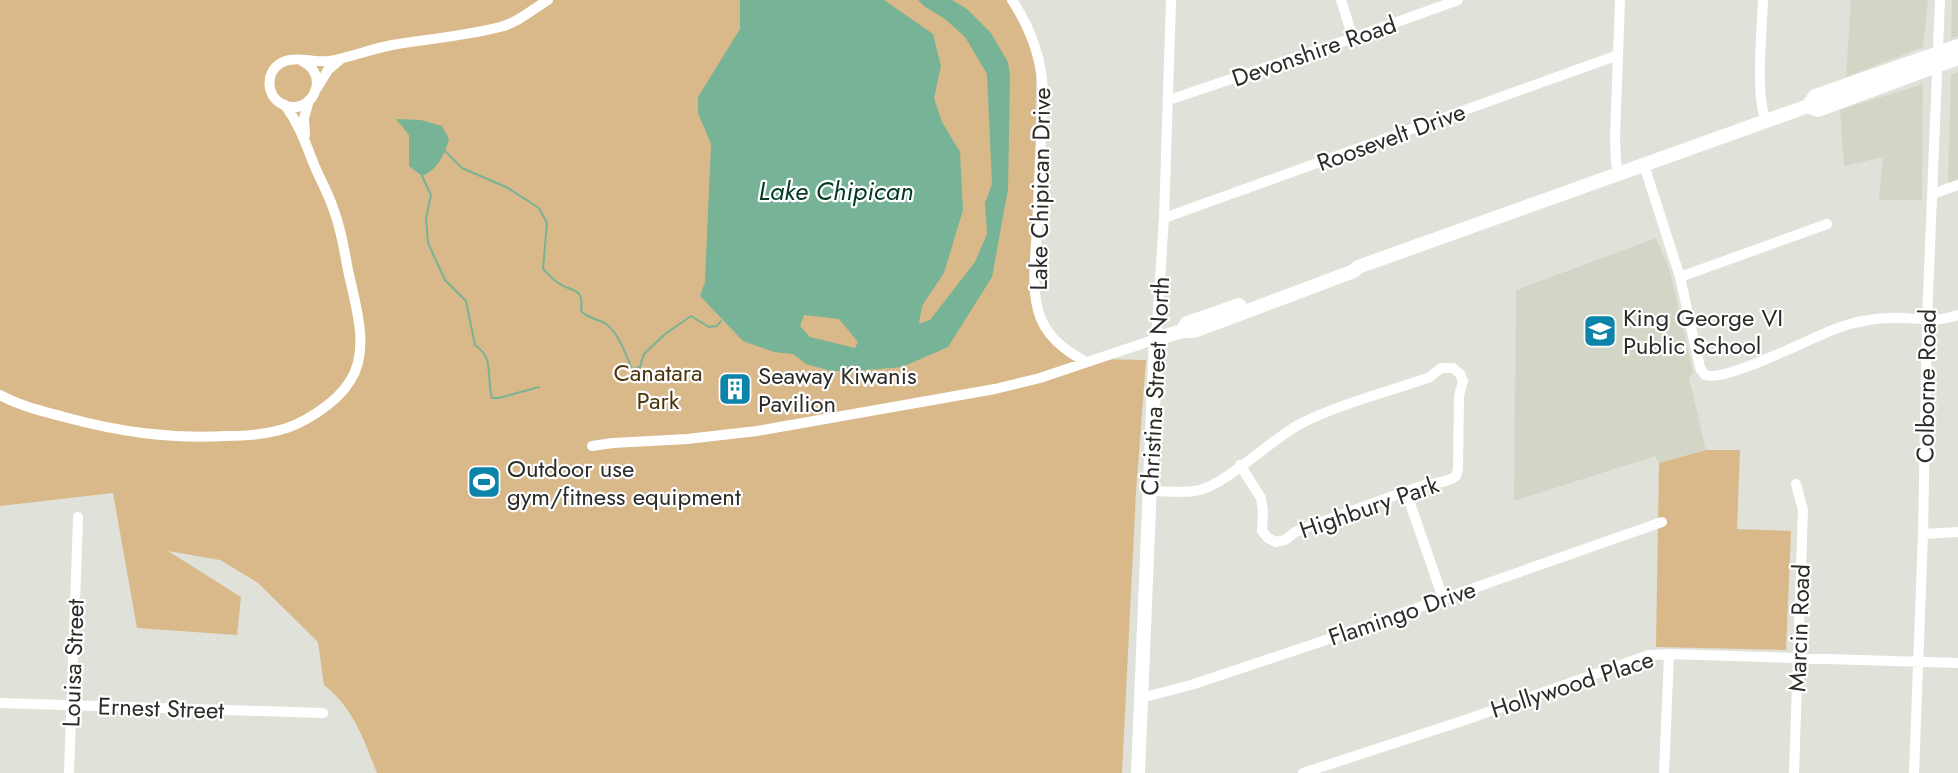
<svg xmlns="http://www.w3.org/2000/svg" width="1958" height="773" font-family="Jost,sans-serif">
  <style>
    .built { fill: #d1d6c6 }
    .green { fill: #d9b889 }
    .water { fill: #77b396; fill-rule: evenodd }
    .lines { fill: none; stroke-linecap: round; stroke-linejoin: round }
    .stream { stroke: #77b396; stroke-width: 2 }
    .minor { stroke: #fff; stroke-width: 10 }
    .major { stroke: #fff; stroke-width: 14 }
    .labels { text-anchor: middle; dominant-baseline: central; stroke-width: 4.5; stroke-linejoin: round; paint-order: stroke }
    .street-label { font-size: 24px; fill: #2b2c28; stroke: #fff }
    .poi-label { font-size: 24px; fill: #2b2c28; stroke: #fff; text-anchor: start }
    .park-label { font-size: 24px; fill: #4c340c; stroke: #fff }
    .water-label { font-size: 26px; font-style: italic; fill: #043925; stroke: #fff }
  </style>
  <rect width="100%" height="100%" fill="#e0e2d9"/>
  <!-- built -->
  <path class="built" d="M1851,0h77l-5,47 -77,30z
    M1952,0h6v36l-7,2z
    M1958,72v107l-10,4 3,-108z
    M1923,84l-1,116h-43l4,-43 -39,9 -4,-56z
    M1656,238l14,33 23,101 -4,6 17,72 -47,13 -4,-7 -141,45 2,-211z"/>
  <!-- green -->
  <path class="green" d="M0,0h1011l25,57v222l4,32 22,34 32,14 52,1 -10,132 -14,281h-745c-13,-33 -24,-66 -53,-88l-6,-43 -61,-60 -37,-22 -52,-9 73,46 -4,38 -100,-7 -24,-135 -113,13z
    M1706,450h34l-3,79 54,2 -5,119 -130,-3 3,-184z"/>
  <!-- water -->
  <path class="water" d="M740,0h144l49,34 8,32 -7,32 8,24 18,30 3,58 -19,63 -22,33 -3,18 11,-4 45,-58 12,-28 -2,-31 7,-19 -5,-110 -22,-37 -20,-18 -21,-13 -6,-6h34l15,9 24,24 17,29 2,14 -2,113 -16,88 -44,70 -46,20 -46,4h-25l-25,-7 -13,-10 -19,-2 -31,-11 -43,-45 5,-14 6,-138 -13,-31v-16l42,-68zM804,315l35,4 19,23 -3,6 -45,-11 -10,-11z
    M396,119l25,1 21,6 7,13c-5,17 -11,30 -27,37l-13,-10v-31z"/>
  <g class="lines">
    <!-- stream -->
    <path class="stream" d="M445,151l17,17 46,20 31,20 8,15 -4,46c4,4 9,10 14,13 16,12 27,3 24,29 9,9 17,7 25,13 14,11 19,29 26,45l8,-2 4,-13 21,-20 26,-18 18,11 8,-1 4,-5
      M422,176l9,19 -5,23 2,25 17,37 21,21 9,44c20,13 11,33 17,53h7l40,-11"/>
    <!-- minor -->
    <path class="minor" d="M1012,0c19,29 30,58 31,93 -2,44 -4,89 -6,134 -1,27 -6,57 1,83 6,25 28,42 49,52
      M1341,0l12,38
      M1763,0c-1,32 -8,94 3,121
      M302,61c31,15 8,58 -20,43 -16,-8 -17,-32 -1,-41 12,-8 34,0 49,-2 21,-4 41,-12 62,-16 36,-6 73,-9 108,-18 17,-4 33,-18 48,-27
      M317,88l11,-18 13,-11
      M1169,100l184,-62 105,-38
      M305,135l-1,-17 5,-18
      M1644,165l36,112 20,91 5,7c19,8 106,-37 130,-46 21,-8 45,-12 68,-11 19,1 37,4 55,-3
      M1619,174l-3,-12 -1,-25 5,-137
      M1932,194l26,-9
      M1164,218l454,-163
      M1680,277l147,-53
      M0,395c20,11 42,16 64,22 56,15 105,22 162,19 17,0 34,-1 50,-5 25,-5 61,-28 74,-50 21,-31 5,-77 -2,-111 -4,-21 -7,-42 -15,-62 -5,-16 -14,-30 -20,-46 -8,-20 -14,-38 -28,-57
      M592,446l21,-3 74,-4 70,-8 238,-42 45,-11 116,-39 8,-121 7,-218
      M1148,491c15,0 32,2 47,0 29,-4 75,-51 105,-67 39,-20 88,-32 130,-47l11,-9h12l7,6 3,7 -4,15 -1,73 -2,7c-9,7 -24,7 -35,10 -42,15 -84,30 -126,46l-10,8 -9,2 -8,-4 -6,-7 1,-20 -2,-13 -21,-33
      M1406,492l37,106
      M1923,534l35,-2
      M1141,698l50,-13 126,-42 345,-121
      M0,703l323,10
      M69,773l9,-256
      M1303,773l165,-54 181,-64 20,-1 289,9
      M1664,773l5,-119
      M1794,773l9,-263 -7,-26
      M1914,773l9,-239 4,-214 13,-320"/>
    <!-- major -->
    <path class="major" d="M1808,106l7,-10 143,-50
      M1808,106l10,4 140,-52
      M1182,331l5,-8 52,-18
      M1138,773l18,-434 26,-8h12l160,-60 4,-4 450,-161"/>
  </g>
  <!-- icons -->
  <defs>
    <g id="school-square" transform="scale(1.725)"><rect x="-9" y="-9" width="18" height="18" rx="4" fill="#0c84a9" stroke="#fff"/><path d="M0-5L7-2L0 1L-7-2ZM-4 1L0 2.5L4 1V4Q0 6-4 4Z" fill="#fff"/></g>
    <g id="building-square" transform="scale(1.725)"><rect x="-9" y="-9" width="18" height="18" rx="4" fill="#0c84a9" stroke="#fff"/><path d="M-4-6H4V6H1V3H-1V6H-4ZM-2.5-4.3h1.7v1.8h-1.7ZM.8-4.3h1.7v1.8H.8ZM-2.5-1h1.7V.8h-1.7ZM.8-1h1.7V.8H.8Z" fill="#fff"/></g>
    <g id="stadium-square" transform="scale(1.725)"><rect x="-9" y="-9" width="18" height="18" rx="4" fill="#0c84a9" stroke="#fff"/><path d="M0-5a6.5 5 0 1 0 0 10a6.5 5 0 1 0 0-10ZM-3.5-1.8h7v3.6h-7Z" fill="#fff"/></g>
  </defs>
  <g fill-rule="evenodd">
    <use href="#school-square" x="1600" y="331"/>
    <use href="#building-square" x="735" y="389"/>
    <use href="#stadium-square" x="484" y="482"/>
  </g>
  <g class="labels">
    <!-- street labels -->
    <g class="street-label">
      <text transform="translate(1314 51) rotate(-19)">Devonshire Road</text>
      <text transform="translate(1391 137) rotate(-20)">Roosevelt Drive</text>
      <text transform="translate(1040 189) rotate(-89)">Lake Chipican Drive</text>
      <text transform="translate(1155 386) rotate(-87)">Christina Street North</text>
      <text transform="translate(1926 386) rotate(-89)">Colborne Road</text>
      <text transform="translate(1369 507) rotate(-19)">Highbury Park</text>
      <text transform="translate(1402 613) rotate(-19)">Flamingo Drive</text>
      <text transform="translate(1799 628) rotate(-88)">Marcin Road</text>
      <text transform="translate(73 663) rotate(-88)">Louisa Street</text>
      <text transform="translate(1572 684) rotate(-18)">Hollywood Place</text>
      <text transform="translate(161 708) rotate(2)">Ernest Street</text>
    </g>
    <!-- poi labels -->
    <g class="poi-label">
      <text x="1623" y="317">King George VI<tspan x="1623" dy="28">Public School</tspan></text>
      <text x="758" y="375">Seaway Kiwanis<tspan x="758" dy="28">Pavilion</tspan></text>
      <text x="507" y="468">Outdoor use<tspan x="507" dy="28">gym/fitness equipment</tspan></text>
    </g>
    <!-- park labels -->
    <g class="park-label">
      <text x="658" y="372">Canatara<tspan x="658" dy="28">Park</tspan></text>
    </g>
    <!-- water labels -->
    <g class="water-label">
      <text x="836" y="191">Lake Chipican</text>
    </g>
  </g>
</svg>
